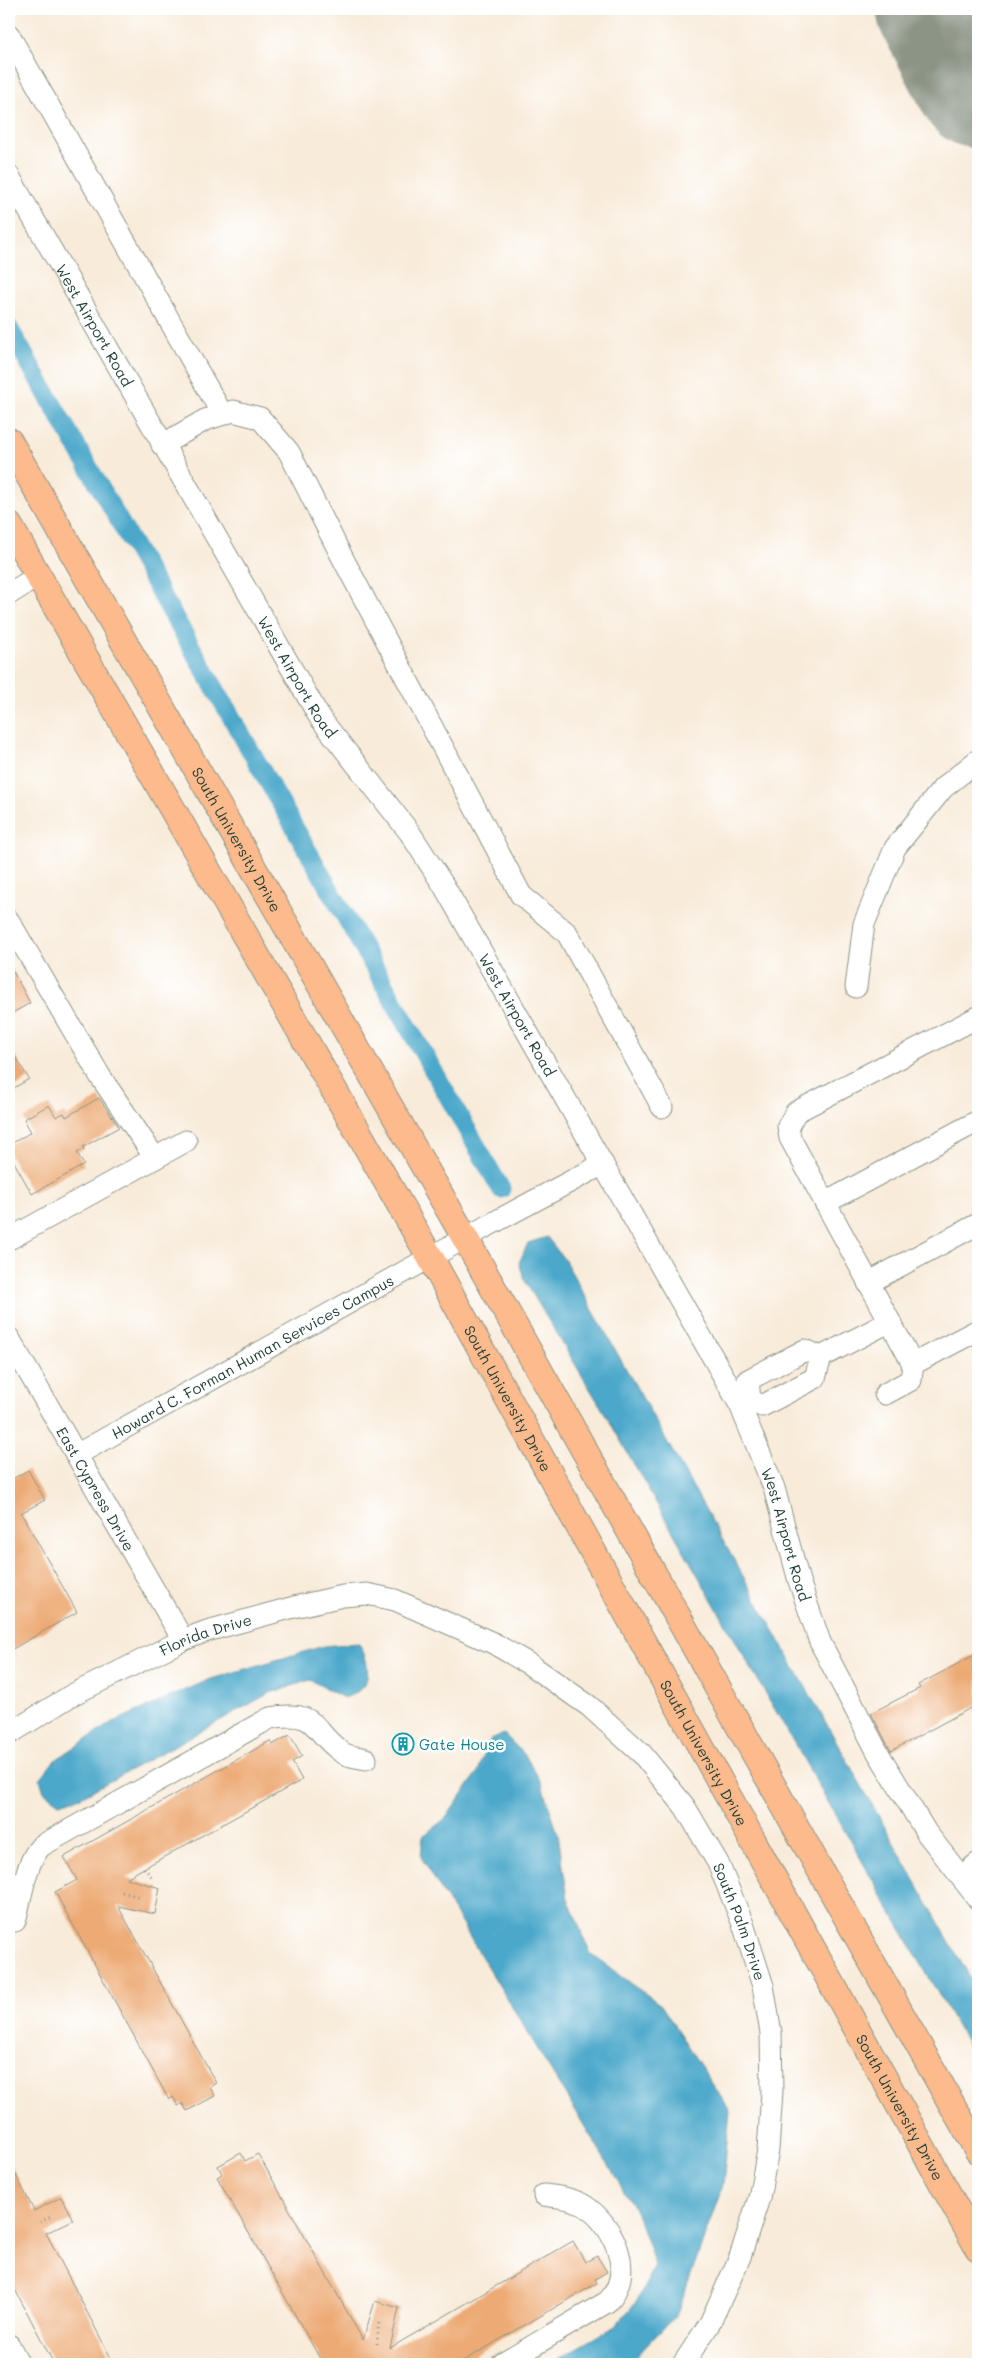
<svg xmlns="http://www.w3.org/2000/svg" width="987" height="2373" font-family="Mali,sans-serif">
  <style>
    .water { fill: #4ca8ca; stroke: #36727f }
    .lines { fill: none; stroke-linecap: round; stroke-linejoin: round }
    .canal { stroke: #4ca8ca; stroke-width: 19 }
    .runway { stroke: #8c9486; stroke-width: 119 }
    .building { fill: #edaa75 }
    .minor-casing { stroke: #8c9486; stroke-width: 23 }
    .major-casing { stroke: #8c9486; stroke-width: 28 }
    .path { stroke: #8c9486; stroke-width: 3; stroke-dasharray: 1 4; stroke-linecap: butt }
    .minor { stroke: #fff; stroke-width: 21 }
    .major { stroke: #fcba8d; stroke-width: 26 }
    .labels { text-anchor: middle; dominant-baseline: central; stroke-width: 5; stroke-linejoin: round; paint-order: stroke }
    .street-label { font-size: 15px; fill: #1f3d34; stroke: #fff }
    .culture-label { font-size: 15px; fill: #0d838f; stroke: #fff; text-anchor: start }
  </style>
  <rect width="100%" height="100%" fill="#fff"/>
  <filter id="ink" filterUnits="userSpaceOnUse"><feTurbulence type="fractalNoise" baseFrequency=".02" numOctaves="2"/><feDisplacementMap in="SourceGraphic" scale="10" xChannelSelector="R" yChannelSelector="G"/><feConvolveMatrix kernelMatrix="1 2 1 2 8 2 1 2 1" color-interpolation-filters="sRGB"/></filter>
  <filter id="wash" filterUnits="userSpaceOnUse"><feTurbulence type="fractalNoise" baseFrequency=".0096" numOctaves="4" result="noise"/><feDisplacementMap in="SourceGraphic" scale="20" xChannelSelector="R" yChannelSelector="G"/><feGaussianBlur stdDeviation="1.12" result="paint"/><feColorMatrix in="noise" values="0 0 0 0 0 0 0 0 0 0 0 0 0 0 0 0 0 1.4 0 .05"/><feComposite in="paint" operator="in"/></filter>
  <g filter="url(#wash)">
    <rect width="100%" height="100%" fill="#f8ebd9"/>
    <!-- water -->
    <path class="water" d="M547,1237l17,22 414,733v71l-374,-651 -78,-129 -7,-20 9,-20z
      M359,1643c12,23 15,46 -15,55l-34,-18 -40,13 -189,104 -22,6 -15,-11 -4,-13 14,-18 57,-38 100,-44 113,-33z
      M504,1734l21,21 16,27 17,52 10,65 23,55 70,51 69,106 -7,74 -46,129 -48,50h-80l65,-37 23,-26 18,-36 -19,-54 -215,-354 2,-21 23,-18 32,-46 12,-32z"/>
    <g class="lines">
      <!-- canal -->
      <path class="canal" d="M9,328l492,861"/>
      <!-- runway -->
      <path class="runway" d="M936,9l42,80"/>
    </g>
    <g id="blocks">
      <!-- building -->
      <path class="building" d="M9,964l21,39 -21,12z
        M9,1046l20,33 -20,12z
        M99,1098l20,29 -36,20 1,2 -7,4 7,12 -52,29 -23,-41v-8l22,-13 -7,-13 25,-14 7,12 8,-4 2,4z
        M28,1470l17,30 -24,13 56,99 -68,39v-170z
        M978,1653v51l-87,47 -20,-38 49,-25 -2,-3z
        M290,1735l12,21 -10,6 10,18 -176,98 34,10 -5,26 -37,-8 98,177 -6,4 5,9 -28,15 -5,-8 -4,3 -5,-9 -4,3 -114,-208 22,-12 -13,-23 206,-116 2,4z
        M241,2153l4,8 13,-7 105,186 12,-39 24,7 -9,40 183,-107 12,21 12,-6 10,16 -12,7 2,4 -139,81h-135l-106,-187 5,-3 -4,-8z
        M9,2161l25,50 27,-14 12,23 -27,13 68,131h-60l-45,-86z"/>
    </g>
  </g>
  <g filter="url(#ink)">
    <use href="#blocks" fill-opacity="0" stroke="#8c9486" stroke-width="1"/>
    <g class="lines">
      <!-- minor casing -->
      <g class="minor-casing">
        <g id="minor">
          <path d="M9,35l213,379"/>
          <path id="s1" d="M9,176l311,542 90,115 34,53 296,519 34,83 25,93 21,61 57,109 49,81 52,67"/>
          <path d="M162,445l43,-25 28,-9 27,7 29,34 51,101 181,342 46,38 95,174"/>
          <path d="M9,594l29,-18"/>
          <path d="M9,921l91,155 55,82"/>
          <path d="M856,987l8,-63 31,-76 48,-60 35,-28"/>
          <path d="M978,1017l-182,95 -8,14 2,12 123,226 65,-34"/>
          <path d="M825,1203l153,-82"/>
          <path d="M9,1233l2,5 175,-97"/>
          <path d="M868,1283l110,-59"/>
          <path id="s2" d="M9,1338l174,302"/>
          <path d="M885,1394l26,-14 2,-16"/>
          <path d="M750,1400l12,6 53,-28 6,-21 68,-35"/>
          <path d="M750,1400l-2,-20 57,-30 16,7"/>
          <path id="s3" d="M76,1455l389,-217 138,-74"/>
          <path id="s4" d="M9,1734l63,-39 111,-55 24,-9 87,-24 49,-11 24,-2 28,6 98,43 36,21 60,42 53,48 43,53 33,56 25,61 20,62 8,47 1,58 -4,59 -9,48 -19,59 -30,66 -27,41"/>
          <path d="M961,1877l17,-14"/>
          <path d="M15,1921c7,-24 9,-56 26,-75l229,-128c51,-9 40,13 73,35 6,4 16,4 23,6"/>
          <path d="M9,2345l10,19"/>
          <path d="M502,2364l105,-62c29,-28 8,-76 -22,-96 -12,-8 -27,-9 -41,-11"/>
        </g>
      </g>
      <!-- major casing -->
      <g class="major-casing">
        <g id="major">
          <path id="s5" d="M9,441l456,797 513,913"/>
          <path id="s6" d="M9,525l421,732 548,991"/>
        </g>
      </g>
      <!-- path -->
      <path class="path" d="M144,1868l10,11
        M122,1892l18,5
        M40,2222l12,-6
        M377,2344l2,-23"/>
      <!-- minor -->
      <use href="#minor" class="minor"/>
      <!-- major -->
      <use href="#major" class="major"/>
    </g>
  </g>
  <!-- icons -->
  <defs>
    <g id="building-ring" transform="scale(1.125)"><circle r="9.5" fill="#fff" stroke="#0f9aa8" stroke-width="1.5"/><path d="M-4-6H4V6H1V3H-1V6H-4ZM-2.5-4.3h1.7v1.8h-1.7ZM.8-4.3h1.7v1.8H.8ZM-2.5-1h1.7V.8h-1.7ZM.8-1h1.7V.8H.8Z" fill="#0f9aa8"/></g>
  </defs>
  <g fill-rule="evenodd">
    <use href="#building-ring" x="403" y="1744"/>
  </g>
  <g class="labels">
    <!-- street labels -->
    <g class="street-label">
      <text stroke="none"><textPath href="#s1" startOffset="172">West Airport Road</textPath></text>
      <text stroke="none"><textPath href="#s1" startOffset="578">West Airport Road</textPath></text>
      <text stroke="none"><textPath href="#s5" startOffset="459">South University Drive</textPath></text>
      <text stroke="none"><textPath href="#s1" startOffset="982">West Airport Road</textPath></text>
      <text stroke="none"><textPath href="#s3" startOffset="202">Howard C. Forman Human Services Campus</textPath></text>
      <text stroke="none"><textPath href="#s6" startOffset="1006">South University Drive</textPath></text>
      <text stroke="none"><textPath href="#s2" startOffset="174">East Cypress Drive</textPath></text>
      <text stroke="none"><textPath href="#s1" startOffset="1569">West Airport Road</textPath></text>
      <text stroke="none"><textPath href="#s4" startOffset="221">Florida Drive</textPath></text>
      <text stroke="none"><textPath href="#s6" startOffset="1411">South University Drive</textPath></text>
      <text stroke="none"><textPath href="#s4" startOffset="906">South Palm Drive</textPath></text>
      <text stroke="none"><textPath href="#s6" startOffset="1816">South University Drive</textPath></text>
    </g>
    <!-- culture labels -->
    <g class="culture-label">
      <text x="419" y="1744">Gate House</text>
    </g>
  </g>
  <!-- margin -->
  <rect width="987" height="2373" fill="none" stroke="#fff" stroke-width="30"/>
</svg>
